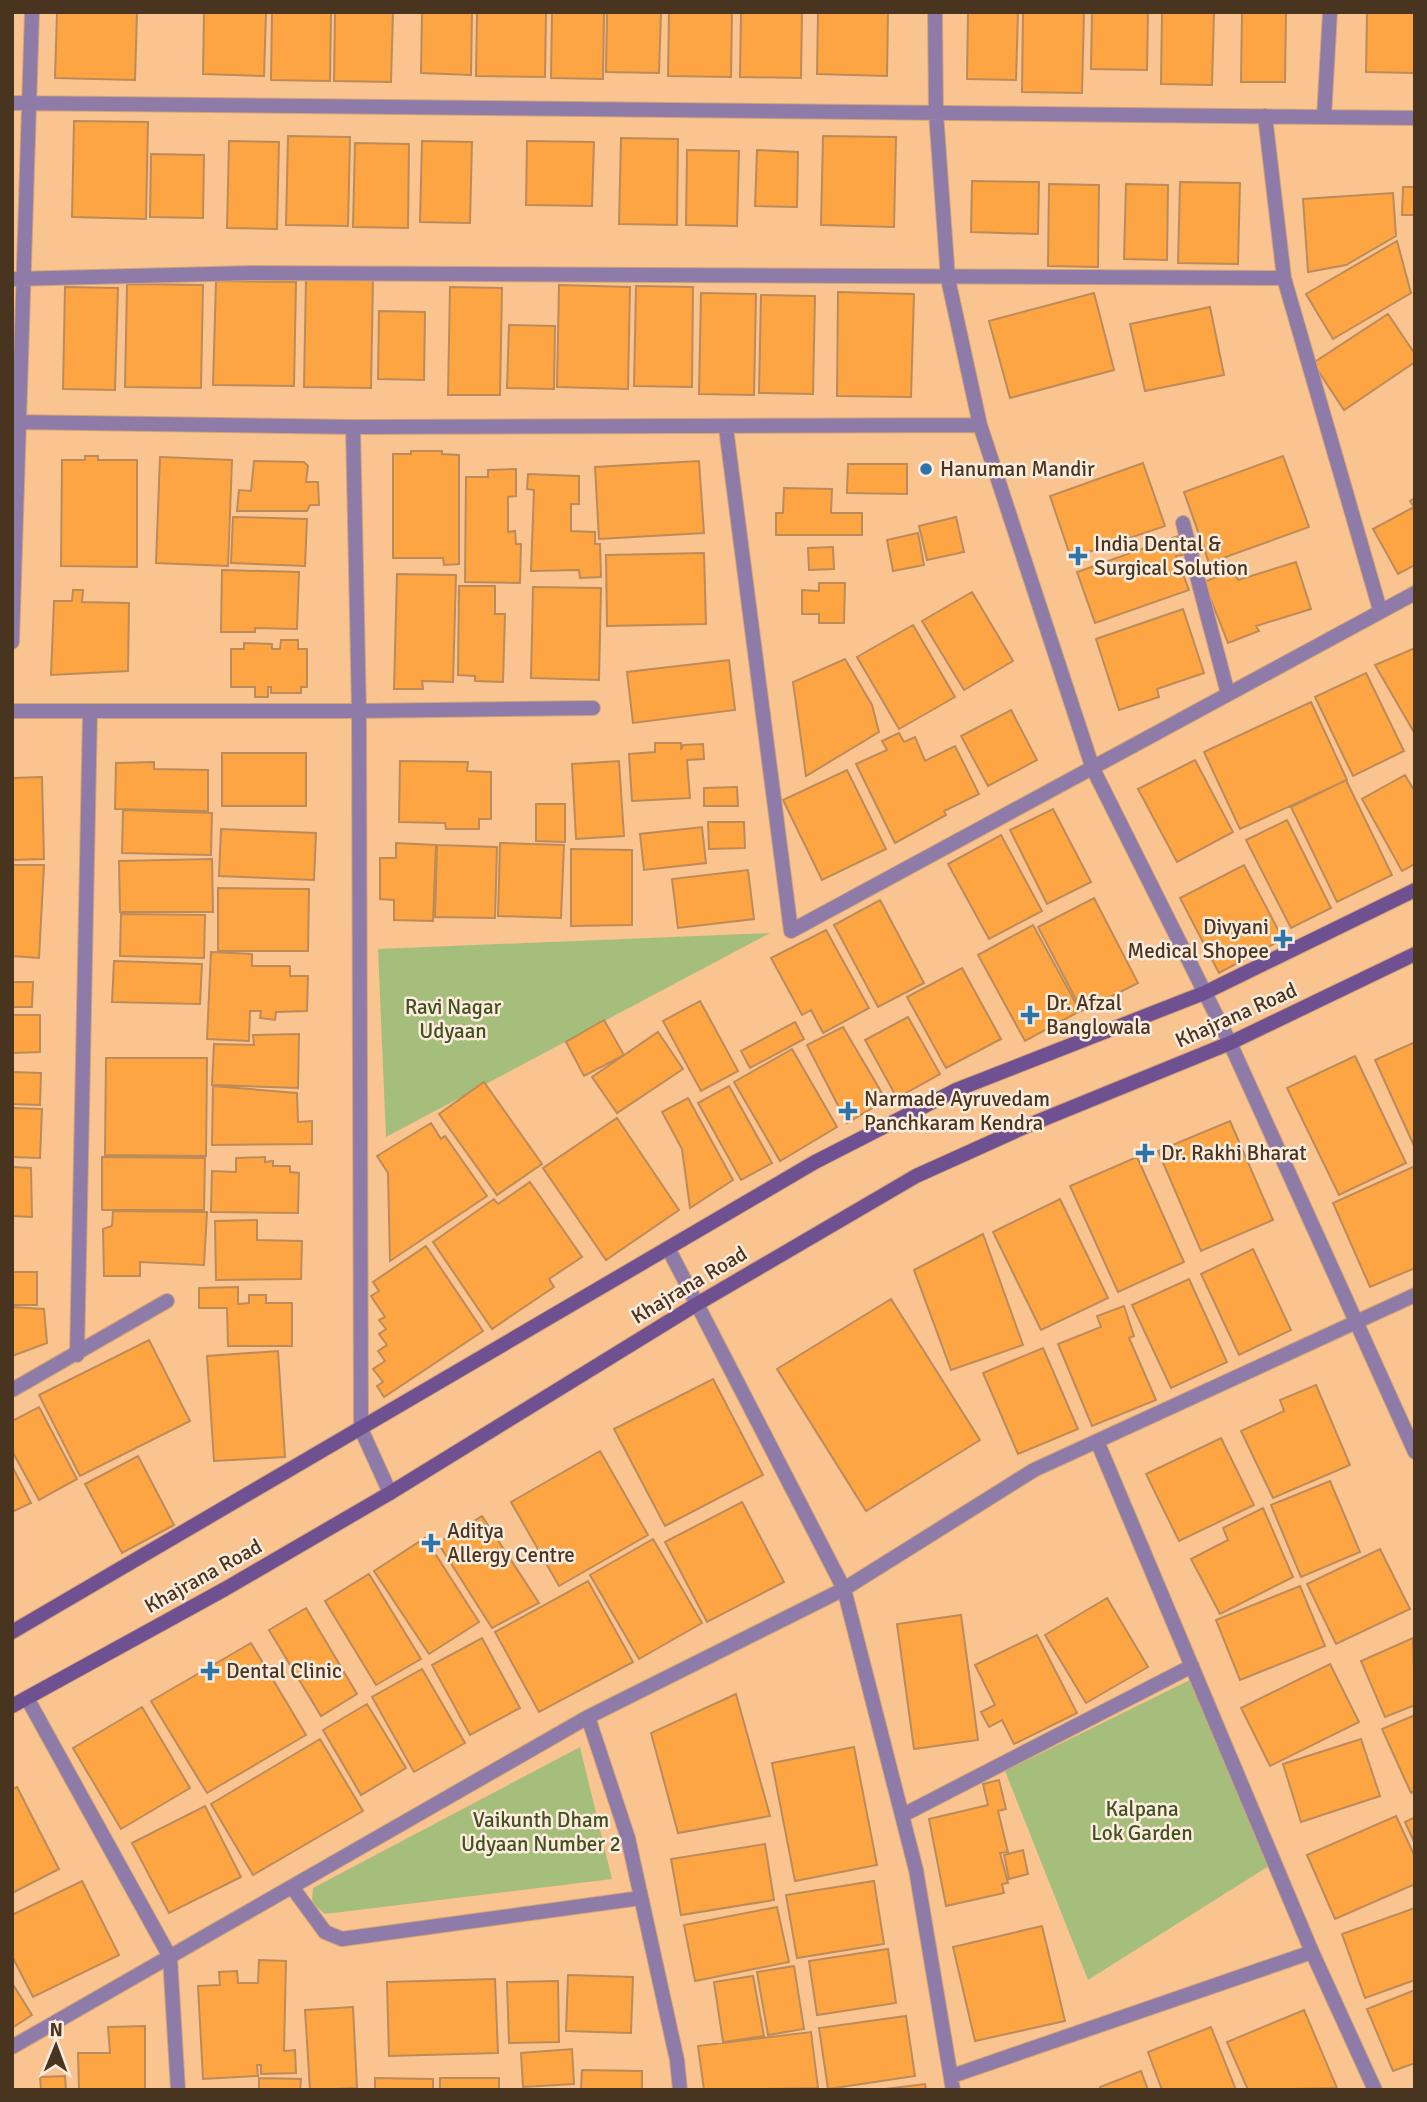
<svg xmlns="http://www.w3.org/2000/svg" width="1427" height="2102" font-family="Signika,sans-serif">
  <style>
    .green { fill: #a6be7c }
    .building { fill: #fea543; stroke: #bd8a59; stroke-width: 2 }
    .lines { fill: none; stroke-linecap: round; stroke-linejoin: round }
    .minor-casing { stroke: #d3a478; stroke-width: 16 }
    .secondary-casing { stroke: #d3a478; stroke-width: 16 }
    .minor { stroke: #8e7ba7; stroke-width: 14 }
    .secondary { stroke: #6f5191; stroke-width: 14 }
    .poi-dot { fill: #2d74a8; stroke: #feedde; stroke-width: 2.5 }
    .labels { text-anchor: middle; dominant-baseline: central; stroke-width: 5; stroke-linejoin: round; paint-order: stroke }
    .poi-label { font-size: 21px; fill: #49341f; stroke: #feedde; text-anchor: start }
    .park-label { font-size: 21px; fill: #415021; stroke: #feedde }
    .street-label { font-size: 21px; fill: #49341f; stroke: #feedde }
  </style>
  <rect width="100%" height="100%" fill="#fac491"/>
  <!-- green -->
  <path class="green" d="M770,933l-384,204 -8,-188z
    M1198,1676l77,186 -187,118 -83,-209z
    M580,1747l32,132 -287,35 -13,-11 1,-15z"/>
  <!-- building -->
  <path class="building" d="M57,12h80l-2,68 -80,-2z
    M204,12h62l-2,64 -61,-2z
    M272,12h59l-1,69 -59,-1z
    M335,12h58l-2,70 -57,-1z
    M422,12h50l-1,63 -50,-2z
    M477,12h69l-1,65 -69,-1z
    M552,12h52l-1,67 -52,-1z
    M607,12h54l-2,61 -53,-1z
    M669,12h63l-1,65 -63,-1z
    M741,12h61l-1,66 -61,-1z
    M818,12h70l-1,64 -70,-2z
    M968,12h50l-2,68 -49,-1z
    M1023,12h61l-2,81 -60,-1z
    M1092,12h56l-1,58 -56,-1z
    M1162,12h52l-2,73 -51,-1z
    M1242,12h44l-1,70h-44z
    M1367,12h48v61l-49,-1z
    M74,121l74,1 -2,97 -74,-2z
    M288,136l62,1 -2,89 -62,-1z
    M823,136l73,1 -2,90 -73,-2z
    M621,138l57,1 -1,86 -58,-1z
    M229,141l50,1 -2,87 -50,-1z
    M422,141l50,1 -2,81 -50,-1z
    M527,141l67,1 -2,64 -66,-1z
    M355,143l54,1 -1,84 -55,-1z
    M687,150l52,1 -2,75 -51,-1z
    M757,150l41,2 -1,55 -42,-1z
    M151,154l53,1 -1,63 -53,-1z
    M972,181l67,1 -1,52 -67,-2z
    M1180,182l60,1 -2,81 -60,-1z
    M1049,184l50,1 -1,82 -50,-1z
    M1126,184l42,1 -1,75 -43,-1z
    M1403,187h12v28h-13z
    M1393,193l3,43 -50,29 -38,7 -5,-73z
    M1397,241l14,52 -78,46 -27,-45z
    M306,278l67,1 -2,109 -67,-1z
    M216,281l80,1 -2,104 -81,-1z
    M127,284l76,1 -2,103 -76,-1z
    M559,285l71,2 -2,102 -71,-2z
    M636,286l57,1 -1,100 -58,-1z
    M65,287l53,1 -3,102 -52,-1z
    M450,287l52,1 -2,107h-52z
    M838,292l76,2 -3,103 -74,-1z
    M701,293l55,1 -2,101 -55,-1z
    M1094,293l20,77 -104,28 -21,-77z
    M761,295l54,1 -2,98 -54,-1z
    M1210,307l14,68 -79,16 -15,-67z
    M379,311l46,1 -1,68 -46,-1z
    M1388,314l27,40v8l-71,48 -31,-47z
    M509,325l46,1 -1,63 -47,-1z
    M411,451h31v3l17,1v109l-15,1 -1,-7h-50v-104h18z
    M85,456h13v4h39v107l-76,-1 1,-106h23z
    M1283,456l26,71 -100,36 -25,-71z
    M160,457l72,3 -4,106 -72,-3z
    M254,461l50,1 4,4 -2,16h12l1,23h-9l-3,6h-70l2,-21 12,1z
    M699,461l5,72 -105,6 -4,-72z
    M1143,463l22,63 -94,32 -21,-62z
    M848,464h59v30l-60,-1z
    M516,469v27l-8,1v35l7,-1 1,13h5l-1,39 -55,-1 1,-105h22v-7z
    M528,474l51,2v28h-8v27l24,1v12h5l1,33 -21,1 -1,-8 -48,1 3,-81 -7,-1z
    M784,488l48,1 -1,24h31v22h-86v-22h7z
    M1415,498v67l-17,9 -25,-45 41,-22 -4,-6z
    M233,517l74,2 -2,47 -74,-3z
    M956,517l8,35 -37,8 -8,-34z
    M918,533l6,32 -31,6 -6,-31z
    M1178,536l5,19 -7,1 13,34 -94,33 -18,-51z
    M833,547l1,22 -25,1 -1,-22z
    M704,553l2,71 -99,2 -1,-71z
    M1296,562l15,47 -55,17 3,5 -31,12 -24,-61 30,-12 4,10z
    M222,570l77,2 -2,57 -42,-1v4h-34z
    M397,574l59,1 -3,107 -31,-1 1,8h-29z
    M819,583h26l-1,40h-25v-9h-17v-24l17,1z
    M459,586h36v28h10l-2,68 -28,-1v-5l-17,-1z
    M533,587l68,1 -2,92 -68,-2z
    M73,590h10l-1,12 47,1 -1,68 -77,4 3,-74h18z
    M972,592l41,69 -49,29 -42,-69z
    M1183,609l21,64 -47,16 2,8 -40,13 -23,-71z
    M913,625l42,72 -56,32 -42,-72z
    M281,640h17v9h9v38h-6v6h-30v-6h-3v10h-13v-10h-24v-38h13v-6l28,1v5h8z
    M1415,648v86l-40,-69z
    M845,659l27,46 7,27 -73,44 -13,-94z
    M729,660l6,50 -102,13 -6,-51z
    M1366,673l38,78 -51,25 -38,-79z
    M1311,702l36,78 -107,49 -36,-77z
    M1011,710l26,50 -49,26 -27,-50z
    M899,733l5,9 11,-5 10,24 30,-15 24,48 -35,17 2,4 -51,28 -39,-79 31,-14 -5,-9z
    M655,743h26v7l2,-5 20,-1 1,15 -17,1 3,38 -58,3 -3,-47 26,-2z
    M222,753h84v53h-84z
    M1195,760l38,72 -56,30 -39,-73z
    M400,761l68,1 -1,9 24,1v47h-12v10h-33l-1,-6 -46,-1z
    M619,761l5,75 -48,3 -4,-75z
    M154,762v7l54,1v41l-93,-2 1,-46z
    M847,770l39,79 -64,31 -39,-80z
    M1405,775l10,17v72l-13,7 -40,-72z
    M42,777l2,82 -32,1v-82z
    M1346,780l46,95 -55,27 -46,-95z
    M737,787l1,19h-34v-18z
    M536,804h29v38l-29,-1z
    M1053,809l38,73 -44,22 -37,-74z
    M123,810l89,3 -1,42 -89,-2z
    M1287,820l44,88 -40,20 -45,-88z
    M708,822h36l1,26 -36,1z
    M702,827l4,36 -62,7 -4,-36z
    M221,829l95,4 -2,47 -95,-4z
    M1001,835l41,76 -53,28 -41,-75z
    M396,843l40,2 -3,76 -39,-1v-20l-14,-1v-41h16z
    M500,843l64,2 -3,73 -63,-2z
    M437,845l60,2 -2,71 -60,-1z
    M571,849l61,1v75l-61,1z
    M212,859l1,53h-93l-1,-51z
    M12,865h32l-5,93 -27,-2z
    M1244,865l39,74 -64,34 -39,-75z
    M748,870l6,49 -76,9 -6,-49z
    M218,888l91,1 -1,62h-90z
    M1094,898l44,85 -56,28 -44,-84z
    M880,900l44,83 -46,24 -44,-82z
    M121,914l84,1 -1,43 -84,-2z
    M1033,925l47,86 -55,30 -47,-86z
    M826,930l43,78 -46,25 -12,-23 -9,5 -31,-57z
    M211,952l41,2v12h38v10h18l-1,35 -31,1 -1,8 -15,-2 1,-7h-11l-1,30 -42,-2z
    M114,961l88,3 -2,40 -88,-2z
    M962,968l39,71 -55,29 -39,-71z
    M12,982h21l-1,25h-20z
    M700,1001l38,70 -37,20 -38,-70z
    M12,1015h28v37l-28,1z
    M908,1017l32,57 -43,24 -32,-58z
    M604,1020l20,35 -40,21 -18,-34z
    M795,1022l9,17 -54,29 -9,-17z
    M843,1027l43,73 -39,23 -40,-78z
    M658,1032l25,37 -66,44 -25,-36z
    M299,1034l-1,54 -86,-3 2,-41 40,1 -1,-10z
    M1415,1042v106l-40,-88z
    M792,1049l45,78 -57,34 -46,-79z
    M1355,1056l51,107 -67,32 -52,-107z
    M106,1058h101l-1,98 -101,-1z
    M12,1072l29,1 -1,32 -28,-1z
    M484,1082l58,82 -45,31 -58,-81z
    M213,1086l84,7 1,29 14,-1v23l-100,1z
    M729,1086l43,77 -31,17 -43,-77z
    M688,1098l45,82 -43,28 -8,-59 -20,-37z
    M12,1108l30,1 -2,49 -28,-1z
    M617,1118l62,92 -73,50 -63,-92z
    M1230,1121l43,99 -72,31 -43,-100z
    M431,1123l10,16 4,-3 42,60 -97,65 -2,-88 -11,-17z
    M102,1157l103,1 -1,52h-102z
    M265,1157v5l8,-1v5h17v6l9,1 -1,40 -87,-1 1,-41 24,1v-14z
    M1137,1157l47,105 -66,30 -48,-106z
    M1415,1166v102l-45,19 -37,-84z
    M12,1167l19,1 1,49 -20,-1z
    M530,1182l52,75 -33,22 5,8 -62,42 -59,-87 61,-43 4,5z
    M1060,1199l48,99 -67,32 -48,-98z
    M113,1211l94,1 -3,53 -64,-3v14h-36l-1,-47 9,-3z
    M257,1220v20l45,1 -1,38 -85,1 -1,-59z
    M983,1234l40,111 -72,25 -37,-100z
    M426,1246l57,85 -99,66 -7,-11 6,-4 -10,-13 12,-8 -7,-10 9,-6 -8,-11 7,-5 -7,-9 6,-3 -14,-21 8,-5 -6,-9z
    M1253,1249l38,81 -52,25 -38,-81z
    M12,1272h25v33h-25z
    M1189,1279l38,83 -56,26 -39,-83z
    M238,1287v17l11,-1v-8h17v8h26v43h-64l-1,-38h-28v-20z
    M891,1299l89,141 -114,71 -89,-142z
    M1124,1306l10,30 -5,2 27,62 -64,26 -34,-82 43,-17 -4,-11z
    M12,1307l32,2 3,34 -35,13z
    M149,1340l41,81 -110,55 -41,-81z
    M1043,1348l35,81 -60,25 -35,-81z
    M278,1351l7,106 -71,4 -7,-105z
    M713,1379l50,96 -98,51 -51,-97z
    M1316,1385l34,80 -77,33 -32,-67 43,-20 -4,-11z
    M39,1407l38,72 -38,21 -27,-49v-30z
    M1221,1438l33,67 -75,36 -33,-67z
    M600,1451l48,84 -89,51 -48,-84z
    M138,1456l36,69 -52,28 -37,-69z
    M12,1466l19,37 -19,9z
    M1330,1481l30,71 -59,25 -30,-72z
    M742,1502l42,80 -77,40 -42,-80z
    M1263,1508l30,69 -73,37 -29,-55 37,-19 -5,-12z
    M482,1516l57,87 -47,25 -54,-85z
    M425,1538l54,84 -50,32 -55,-83z
    M653,1539l49,84 -63,36 -49,-84z
    M1380,1549l30,60 -74,35 -29,-60z
    M369,1574l52,85 -45,26 -51,-84z
    M588,1581l45,81 -94,50 -44,-80z
    M1300,1586l25,60 -85,34 -24,-60z
    M1107,1598l41,69 -62,36 -41,-68z
    M306,1608l51,86 -36,22 -52,-86z
    M961,1615l17,125 -64,9 -17,-125z
    M1037,1635l40,78 -63,31 -12,-24 -13,7 -8,-15 14,-7 -20,-40z
    M482,1638l38,70 -50,27 -38,-70z
    M1413,1638l2,67 -30,12 -24,-56z
    M251,1643l55,92 -99,58 -56,-92z
    M1330,1664l29,58 -89,44 -29,-58z
    M422,1669l43,74 -51,29 -42,-75z
    M736,1694l34,122 -92,17 -27,-100z
    M367,1704l39,64 -45,27 -38,-65z
    M142,1707l48,81 -69,41 -48,-81z
    M1415,1715v76l-4,2 -29,-64z
    M320,1739l43,72 -110,64 -42,-71z
    M1361,1739l19,57 -79,26 -18,-58z
    M854,1747l23,118 -82,16 -23,-118z
    M999,1780l7,29 -8,2 10,41 -8,1 8,30 -6,1 2,9 -58,13 -17,-87 59,-14 -5,-21z
    M17,1787l42,82 -47,24v-104z
    M205,1806l36,71 -72,36 -37,-70z
    M1396,1816l19,41v27l-80,35 -28,-64z
    M1415,1817v27l-10,-22z
    M765,1844l9,56 -93,15 -10,-56z
    M1023,1850l5,24 -19,5 -5,-24z
    M82,1881l37,74 -86,42 -21,-41v-41z
    M874,1881l10,63 -87,14 -11,-63z
    M777,1907l12,55 -94,19 -11,-56z
    M1415,1908v72l-50,18 -23,-64z
    M1042,1926l23,95 -90,20 -22,-94z
    M888,1949l8,54 -79,12 -8,-54z
    M259,1960l27,1 -2,90 11,-1 1,23 -35,1v-9h-4l1,11 -55,3 -5,-93 22,-1 -1,-13 18,-1 1,12h20z
    M794,1966l10,63 -36,6 -11,-63z
    M568,1975l65,2 -2,56 -65,-2z
    M753,1976l11,60 -41,6 -9,-60z
    M495,1979l3,74 -109,3 -2,-74z
    M558,1981l1,61 -50,1 -2,-61z
    M12,1983l20,32 -20,13z
    M1415,1990v73l-22,8 -26,-62z
    M353,2007l4,81 -47,2 -5,-80z
    M1304,2010l33,78 -89,2 -21,-48z
    M906,2016l9,60 -87,13 -9,-61z
    M145,2026v64h-66l-1,-37h32l-2,-26z
    M1211,2027l25,63h-74l-14,-38z
    M811,2032l7,56 -114,2 -6,-44z
    M572,2049l2,35 -51,3 -2,-34z
    M582,2070l60,1v19h-61z
    M1141,2071l7,19h-47l-1,-3z
    M65,2076l1,14h-25l-1,-13z
    M259,2078l42,1 -1,11h-41z
    M375,2078l58,1v11h-58z
    M440,2078h59v12h-59z
    M925,2084l1,6h-49z"/>
  <g class="lines">
    <!-- minor casing -->
    <g class="minor-casing">
      <path id="minor" d="M935,12l1,101 12,166 32,146 113,344 137,274 185,409
        M12,103l1403,15
        M1265,116l19,162
        M1324,117l6,-105
        M12,279l240,-6 1032,5 96,332
        M12,422l341,5 627,-2
        M353,427l6,284 2,718 29,64
        M726,428l65,503 624,-338
        M1183,523l45,171
        M12,642l20,-630
        M12,711h347l234,-3
        M668,1248l176,341 72,281 37,220
        M77,1355l13,-642
        M12,1390l155,-89
        M1097,1441l215,511 63,138
        M27,1698l143,259 8,133
        M588,1717l40,121 49,222 3,30
        M903,1815l289,-149
        M292,1887l33,45 17,7 299,-41
        M12,2047l576,-330 256,-128 190,-119 381,-175
        M952,2076l360,-124"/>
    </g>
    <!-- secondary casing -->
    <g class="secondary-casing">
      <path id="secondary" d="M12,1632l803,-470 141,-72 248,-97 211,-103
        M12,1706l213,-117 165,-96 307,-189 219,-128 113,-51 201,-82 185,-89"/>
    </g>
    <!-- minor -->
    <use href="#minor" class="minor"/>
    <!-- secondary -->
    <use href="#secondary" class="secondary"/>
  </g>
  <!-- markers -->
  <g class="poi-dot">
    <circle cx="926" cy="469" r="7"/>
    <path d="M1074.5 545.5h7v7h7v7h-7v7h-7v-7h-7v-7h7z"/>
    <path d="M1279.5 928.5h7v7h7v7h-7v7h-7v-7h-7v-7h7z"/>
    <path d="M1026.5 1004.5h7v7h7v7h-7v7h-7v-7h-7v-7h7z"/>
    <path d="M844.5 1100.5h7v7h7v7h-7v7h-7v-7h-7v-7h7z"/>
    <path d="M1141.5 1142.5h7v7h7v7h-7v7h-7v-7h-7v-7h7z"/>
    <path d="M427.5 1532.5h7v7h7v7h-7v7h-7v-7h-7v-7h7z"/>
    <path d="M206.5 1660.5h7v7h7v7h-7v7h-7v-7h-7v-7h7z"/>
  </g>
  <g class="labels">
    <!-- poi labels -->
    <g class="poi-label">
      <text x="940" y="469">Hanuman Mandir</text>
      <text x="1094" y="544">India Dental &amp;<tspan x="1094" dy="24">Surgical Solution</tspan></text>
      <text x="1269" y="927" text-anchor="end">Divyani<tspan x="1269" dy="24">Medical Shopee</tspan></text>
      <text x="1046" y="1003">Dr. Afzal<tspan x="1046" dy="24">Banglowala</tspan></text>
      <text x="864" y="1099">Narmade Ayruvedam<tspan x="864" dy="24">Panchkaram Kendra</tspan></text>
      <text x="1161" y="1153">Dr. Rakhi Bharat</text>
      <text x="447" y="1531">Aditya<tspan x="447" dy="24">Allergy Centre</tspan></text>
      <text x="226" y="1671">Dental Clinic</text>
    </g>
    <!-- park labels -->
    <g class="park-label">
      <text x="453" y="1007">Ravi Nagar<tspan x="453" dy="24">Udyaan</tspan></text>
      <text x="1142" y="1809">Kalpana<tspan x="1142" dy="24">Lok Garden</tspan></text>
      <text x="541" y="1820">Vaikunth Dham<tspan x="541" dy="24">Udyaan Number 2</tspan></text>
    </g>
    <!-- street labels -->
    <g class="street-label">
      <text transform="translate(1236 1015) rotate(-24)">Khajrana Road</text>
      <text transform="translate(689 1285) rotate(-31)">Khajrana Road</text>
      <text transform="translate(203 1576) rotate(-29)">Khajrana Road</text>
    </g>
  </g>
  <!-- border -->
  <rect width="1427" height="2102" fill="none" stroke="#49341f" stroke-width="28"/>
  <!-- north arrow -->
  <g transform="translate(56 2046) rotate(1)" stroke="#feedde" stroke-width="5" paint-order="stroke">
  <path d="M0-5L12 26L0 18L-12 26Z" fill="#49341f"/>
  <text y="-10" font-size="19" font-weight="bold" text-anchor="middle" fill="#49341f">N</text>
  </g>
</svg>
